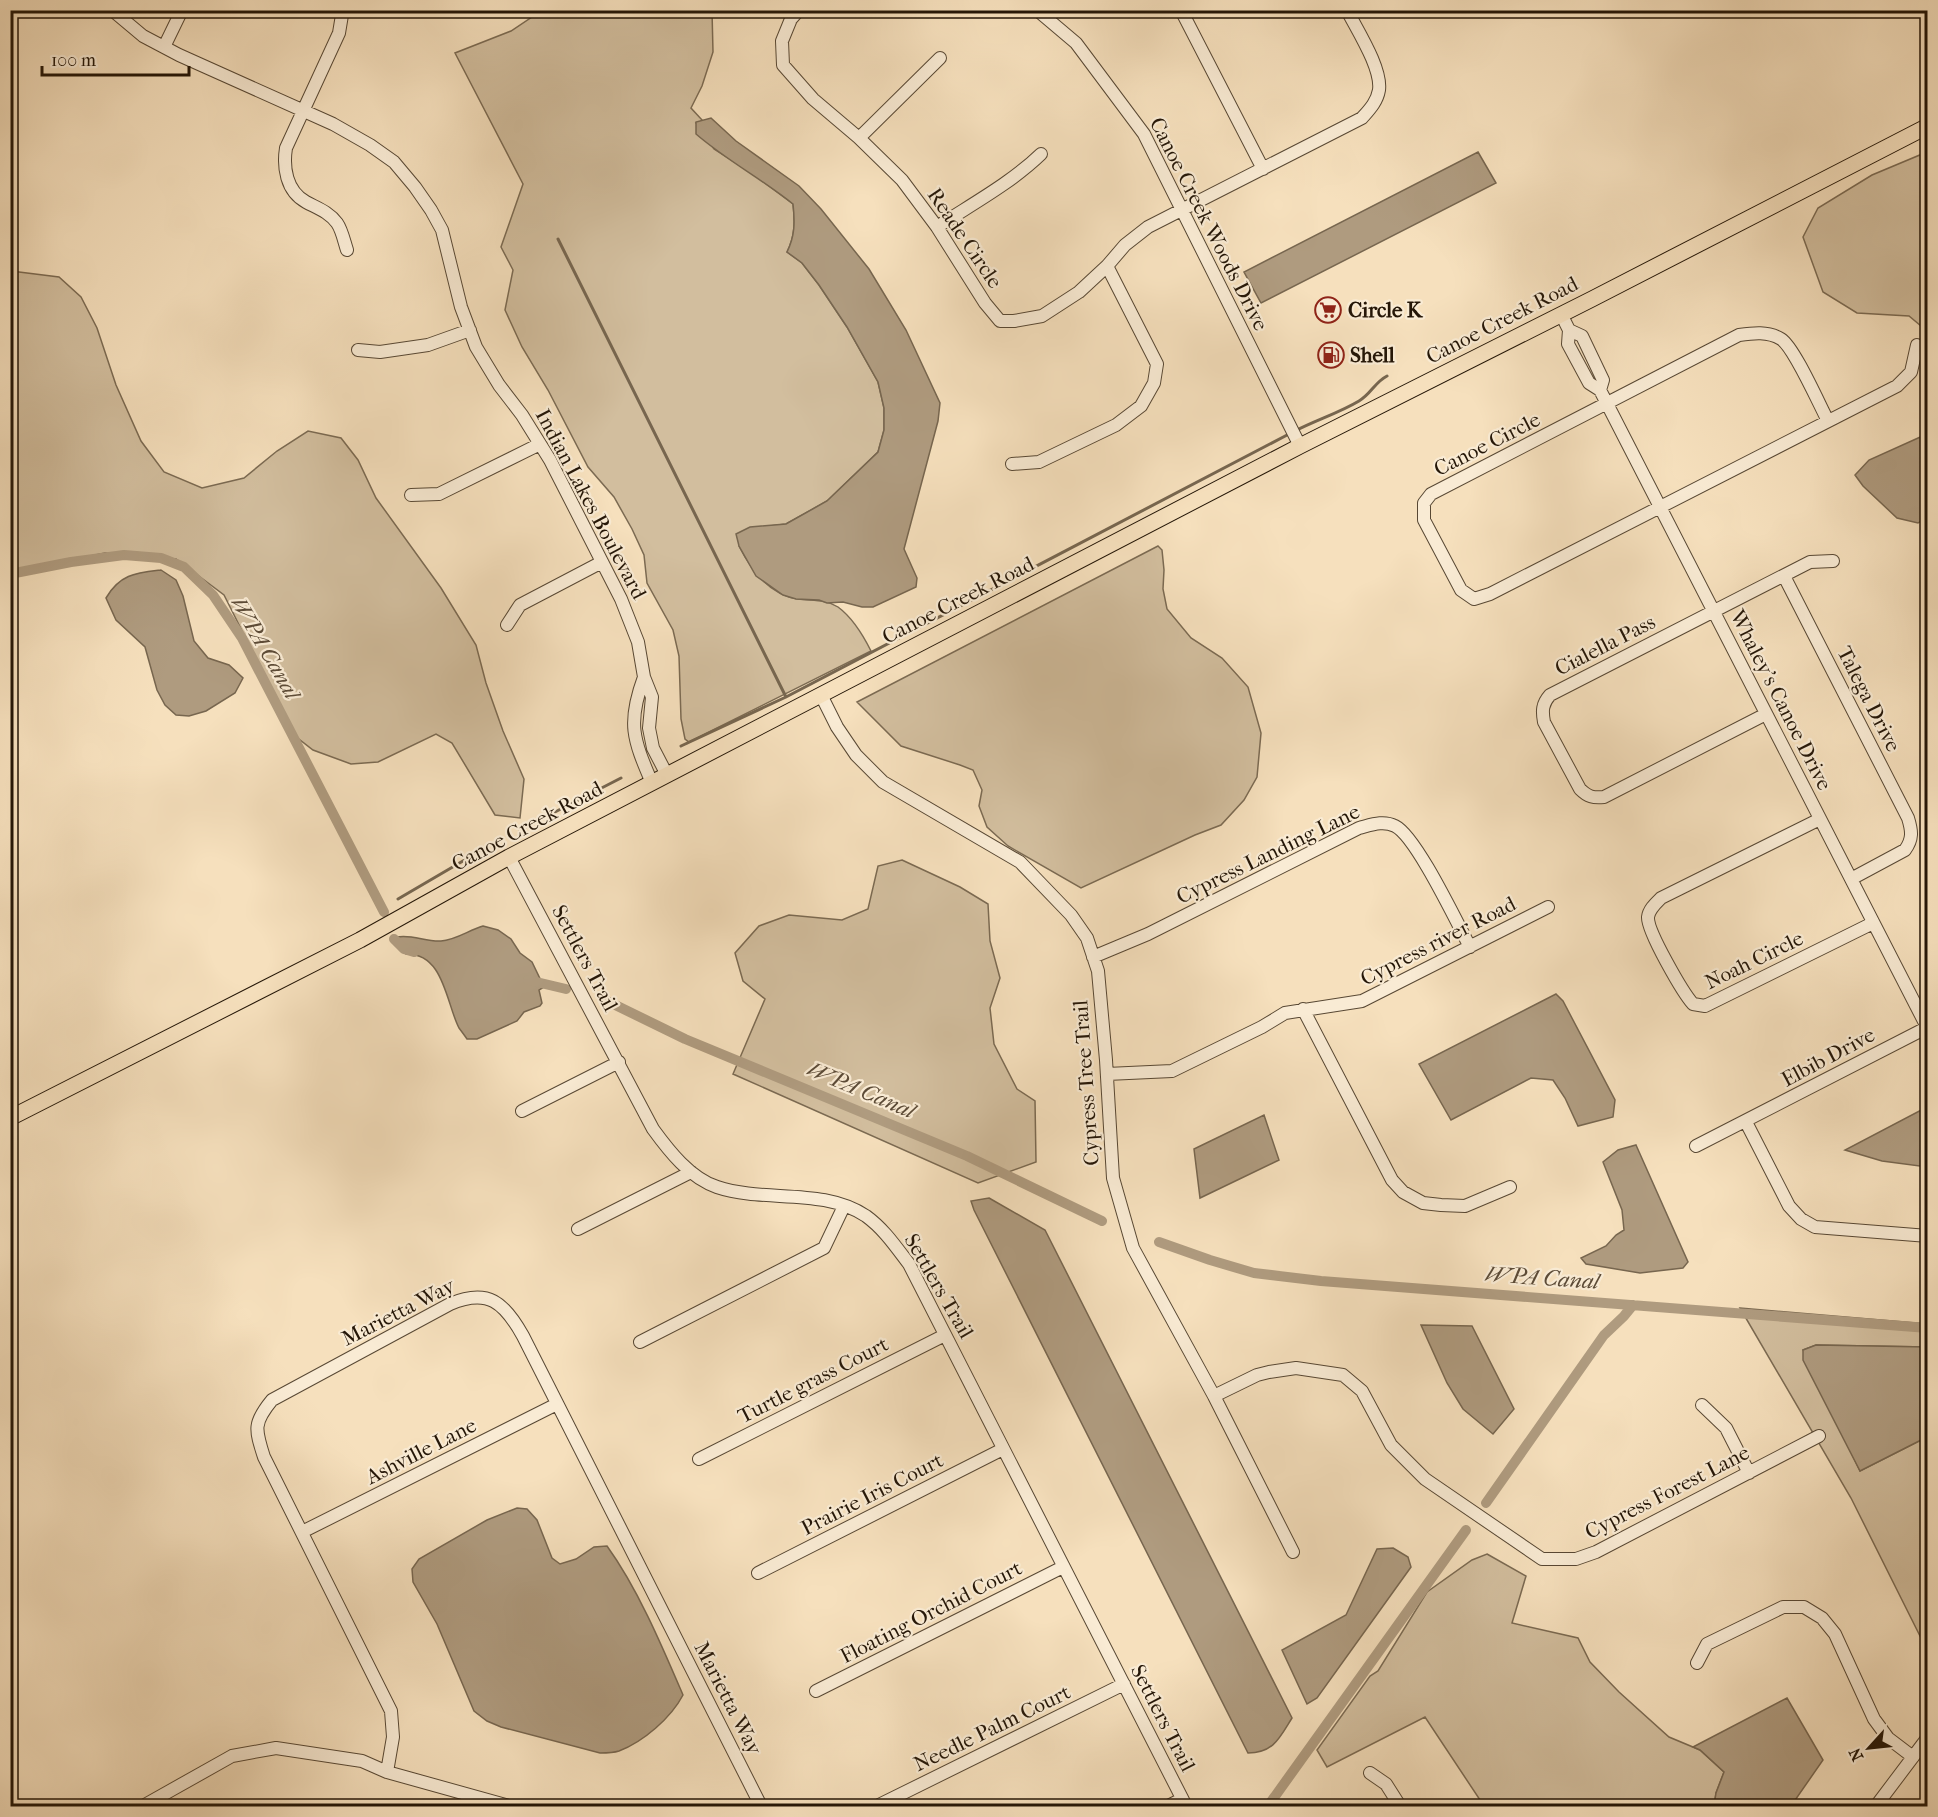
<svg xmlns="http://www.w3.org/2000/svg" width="1938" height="1817" font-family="'IM FELL French Canon',serif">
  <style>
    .green { fill: #d2be9e; stroke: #7b6a52; stroke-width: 1.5 }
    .water { fill: #af9b7f; stroke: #77664f; stroke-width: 1.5 }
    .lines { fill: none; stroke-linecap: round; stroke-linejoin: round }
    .stream { stroke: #77664f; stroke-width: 3 }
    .canal { stroke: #af9b7f; stroke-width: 10 }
    .minor-casing { stroke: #584834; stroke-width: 14 }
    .major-casing { stroke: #241607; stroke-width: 17 }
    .minor { stroke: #f9ebd4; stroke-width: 12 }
    .major { stroke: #f6e0bd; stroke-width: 15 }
    .labels { text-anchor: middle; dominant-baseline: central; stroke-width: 4.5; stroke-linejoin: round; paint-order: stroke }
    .street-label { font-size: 21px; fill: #241607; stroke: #f9ebd4 }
    .poi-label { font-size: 21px; font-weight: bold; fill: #241607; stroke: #f9ebd4; text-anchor: start }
    .water-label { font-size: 22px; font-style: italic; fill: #5c4b37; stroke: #f9ebd4 }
  </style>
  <rect width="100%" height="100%" fill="#f6e0bd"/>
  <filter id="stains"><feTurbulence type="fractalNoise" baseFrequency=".00333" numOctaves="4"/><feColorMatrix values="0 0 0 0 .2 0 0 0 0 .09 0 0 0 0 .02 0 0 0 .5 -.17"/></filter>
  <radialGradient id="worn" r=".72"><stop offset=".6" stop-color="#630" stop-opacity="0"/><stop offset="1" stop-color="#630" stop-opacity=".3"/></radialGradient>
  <!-- green -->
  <path class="green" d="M541,11h171l1,41 -11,34 -11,22 12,13 -7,2 18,26 39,25 40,30c2,18 2,32 -6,48l15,11 17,22 28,42 31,55 6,26v22l-6,22 -51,49 -41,23 -16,2 -31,20c12,24 30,49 59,53 13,2 28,0 40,8 15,11 25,28 33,44l-182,91 -4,-3 -4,-20 -2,-63 -6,-26 -26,-47 -3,-28 -12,-26 -18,-32 -26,-30 -40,-77 -26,-43 -17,-37 8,-40 -12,-23 22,-63 -68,-131 56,-22z
    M1927,152v179l-18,-15 -52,-3 -34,-21 -20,-55 15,-29 54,-33z
    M11,271l48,6 22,20 16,31 19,57 25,56 23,31 38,16 42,-10 33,-27 31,-20 33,7 17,22 18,38 65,90 35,57 10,38 17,48 21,48 -4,39 -25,-3 -43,-72 -16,-9 -58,28 -27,2 -38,-14 -18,-14 -71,-141 -48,-36 -71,-6 -94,19z
    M1158,546l4,4 2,20 -1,19 4,20 24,29 31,20 26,29 13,46 -4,44 -13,23 -23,25 -26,10 -114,53 -73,-42 -21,-19 -8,-21 3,-16 -9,-20 -13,-5 -59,-19 -44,-44z
    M902,860l58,27 28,17 2,37 10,37 -10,30 4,36 23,45 18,12 1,61 -58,21 -245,-109 32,-75 -22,-18 -8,-28 24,-27 30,-11 53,5 26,-11 10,-43z
    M1740,1308l187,16v23l-111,-2 -13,5 57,121 67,-34v213l-76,-152z
    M1487,1554l39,22 -14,47 66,15 12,24 29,30 50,45 31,13 24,22 -8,21 -2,13h-230l-59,-89 -98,50 -10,-17 53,-74 8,-5 49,-79 45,-32z"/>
  <!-- water -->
  <path class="water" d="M711,118l25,23 63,45 22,23 48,60 37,61 34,73 -2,18 -34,128 13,29 -1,9 -43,20h-11l-19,-5 -16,1 -8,-3 -23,-1 -13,-4 -27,-19 -17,-30 -3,-12 14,-7 36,-3 41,-23 51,-49 6,-22v-22l-6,-26 -31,-55 -28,-42 -17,-22 -15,-11c8,-16 8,-30 6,-48 -31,-25 -67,-44 -97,-70v-12z
    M1478,152l18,31 -235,120 -17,-31z
    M1927,434v83l-9,6 -21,-5 -34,-32 -8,-11 14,-15z
    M161,570l15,10 7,16 11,45 14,17 21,7 14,13 -8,15 -29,18 -17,5 -13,-1 -11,-10 -8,-15 -12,-43 -29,-27 -10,-22c14,-24 30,-25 55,-28z
    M483,926l15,4 13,9 9,14 12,9 12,25 -5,3 3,13 -2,3 -16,6 -7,9 -40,18h-10c-2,-3 -5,-7 -8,-11 -13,-25 -15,-75 -53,-74l-9,-17c15,-3 29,5 44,4 15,-1 28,-11 42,-15z
    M1556,994l7,7 52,99 -2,17 -35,9 -13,-28 -12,-18 -22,-2 -80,42 -32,-56z
    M1927,1107v60l-45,-6 -37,-11z
    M1264,1115l15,45 -79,38 -6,-49z
    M1636,1145l52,117 -5,6 -43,5 -54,-9 -5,-6 25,-12 10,-11 8,-5 -2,-20 -19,-48 15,-12z
    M989,1198l56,32 247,488c-12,19 -18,35 -44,35l-274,-543 -3,-9z
    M1421,1325l51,1 42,83 -21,25 -30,-25 -16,-26z
    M1816,1345l111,2v90l-67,34 -57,-111v-10z
    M517,1508l10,1 10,11 15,38 8,6 16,-5 18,-12 13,-1c31,43 55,100 76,149 -12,23 -40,47 -64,56 -6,2 -13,2 -19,2l-99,-26 -14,-6 -13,-10 -37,-87 -24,-42 -1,-13 7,-10 68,-39z
    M1393,1548l15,9 3,10 -94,131 -10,6 -25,-54 64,-35 31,-66z
    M1787,1698l36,62 -32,46h-77l2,-13 8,-21 -24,-22 -7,-3z"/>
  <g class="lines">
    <!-- stream -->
    <path class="stream" d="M558,239l228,458 -105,49
      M1295,431c21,-11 44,-18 64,-30 12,-7 16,-19 28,-25
      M786,697l503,-263
      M520,830l101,-52
      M398,899l82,-48"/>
    <!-- canal -->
    <path class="canal" d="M10,574l61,-12 53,-7 37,3 23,9 29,28 29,43 142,274
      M394,939l10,10 10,3
      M528,980l38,9
      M603,999l82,40 282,117 135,65
      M1159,1242l51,18 44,13 67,8 607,47
      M1486,1503l118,-168 20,-19 9,-11
      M1268,1806l198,-276"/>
    <!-- minor casing -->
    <g class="minor-casing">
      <path id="minor" d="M112,10l31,26 36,19 154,69 37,21 24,17 21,25 16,23 11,20 19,77 15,40 23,38 23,30 28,45 71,139 17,43 6,35 8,20 -3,31 4,20 14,27
        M340,10l2,5 -3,18 -53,115c-3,19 0,43 20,54 11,6 23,10 31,21 5,7 7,18 10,27
        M799,10l-8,9 -9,22 1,24 30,34 46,39 43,42 35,47 48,76 15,18h14l28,-5 37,-24 28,-26 18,-21 23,-18 214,-109c7,-8 15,-16 17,-28 3,-22 -22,-60 -32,-80
        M1037,10l39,33 68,91 156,312
        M1181,10l82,159
        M164,47l18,-37
        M859,138l81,-80
        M937,227c35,-23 74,-44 104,-73
        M1561,314l8,16 -1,14 21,39 11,7 327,637
        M1569,330l13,6 21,44 -3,10
        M358,350l22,2 48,-7 42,-15
        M1828,421c-9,-17 -34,-74 -47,-82 -13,-8 -28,-6 -42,-4l-308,159 -7,9v17l37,70 13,9 16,-5 407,-208 14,-14 6,-27
        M1012,464l27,-2 77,-37 25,-19 13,-23 3,-19 -50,-98
        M411,495l28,-1 101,-50
        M1784,576l124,242c4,13 5,21 -3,32l-54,29
        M507,625l13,-20 82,-43
        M644,677c-17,46 -11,62 8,106
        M821,695l16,32 19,28 27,27 137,80 51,53 16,23 11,33 8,89 7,118 20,70 81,148 79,156
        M1766,714l-162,83c-11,1 -16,0 -24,-8l-36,-67c-2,-11 -2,-18 6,-27l260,-133 23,-1
        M1820,819l-159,79c-5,5 -12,11 -13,19 -1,14 35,76 45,87l12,2 168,-83
        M509,857l144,272c16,22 37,49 64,58 48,16 105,0 149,29 18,13 30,31 43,48l277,542
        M1093,957l55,-23 211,-106c12,-3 24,-8 36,-2 21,10 62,97 75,121
        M1303,1009l89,171 11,12 20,11 18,2 24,1 45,-19
        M1107,1074l65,-3 90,-44 23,-14 77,-12 186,-94
        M522,1111l97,-49
        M1746,1122l43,84 12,13 14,8 113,9
        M1696,1146l232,-119
        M578,1229l113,-57
        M640,1342l184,-94 20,-42
        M1214,1396l43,-21 12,-3 27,-4 47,7 19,16 29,54 34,34 117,80h34l20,-7 223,-116
        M1702,1405l24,23 23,45
        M699,1459l246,-124
        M302,1532l255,-128
        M758,1573l245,-124
        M1697,1663l10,-19 76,-37h21l18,11 13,16 39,85 14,19 25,19
        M816,1691l247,-124
        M387,1772l6,-35 -2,-26 -127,-254c-9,-28 -11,-34 8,-57l178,-96c38,-16 54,-2 73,32l238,470
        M1370,1773l16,11 14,22
        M143,1806l89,-50 44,-8 86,13 25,11 122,34
        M877,1806l247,-122
        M1168,1806l14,-7
        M1876,1806l52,-69"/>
    </g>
    <!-- major casing -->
    <g class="major-casing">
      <path id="major" d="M10,1118l350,-178 149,-83 791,-411 292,-147 336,-173"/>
    </g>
    <!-- minor -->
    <use href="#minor" class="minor"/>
    <!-- major -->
    <use href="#major" class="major"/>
  </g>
  <!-- icons -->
  <defs>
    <g id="supermarket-ring" transform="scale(1.35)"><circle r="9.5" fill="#f9ebd4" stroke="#8f2418" stroke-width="1.5"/><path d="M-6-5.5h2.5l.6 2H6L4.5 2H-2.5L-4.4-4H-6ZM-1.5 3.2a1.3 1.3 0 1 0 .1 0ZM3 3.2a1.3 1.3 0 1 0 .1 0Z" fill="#8f2418"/></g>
    <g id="fuel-ring" transform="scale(1.35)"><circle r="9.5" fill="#f9ebd4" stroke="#8f2418" stroke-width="1.5"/><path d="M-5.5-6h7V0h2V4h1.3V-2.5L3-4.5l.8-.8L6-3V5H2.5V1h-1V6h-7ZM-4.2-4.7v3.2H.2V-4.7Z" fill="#8f2418"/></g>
  </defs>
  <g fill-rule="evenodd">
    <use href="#supermarket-ring" x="1328" y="310"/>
    <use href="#fuel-ring" x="1331" y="355"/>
  </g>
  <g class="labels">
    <!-- street labels -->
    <g class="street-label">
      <text transform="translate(1209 224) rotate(63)">Canoe Creek Woods Drive</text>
      <text transform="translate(965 238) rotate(56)">Reade Circle</text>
      <text transform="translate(1502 320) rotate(-27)">Canoe Creek Road</text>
      <text transform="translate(1487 444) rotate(-27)">Canoe Circle</text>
      <text transform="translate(591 504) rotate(62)">Indian Lakes Boulevard</text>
      <text transform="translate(958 600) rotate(-27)">Canoe Creek Road</text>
      <text transform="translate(1605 645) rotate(-27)">Cialella Pass</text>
      <text transform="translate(1869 699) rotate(63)">Talega Drive</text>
      <text transform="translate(1781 700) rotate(63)">Whaley's Canoe Drive</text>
      <text transform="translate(527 826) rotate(-28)">Canoe Creek Road</text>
      <text transform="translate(1268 854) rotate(-26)">Cypress Landing Lane</text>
      <text transform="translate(1438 941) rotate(-27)">Cypress river Road</text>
      <text transform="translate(585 958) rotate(62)">Settlers Trail</text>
      <text transform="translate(1754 960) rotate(-26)">Noah Circle</text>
      <text transform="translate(1828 1057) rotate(-28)">Elbib Drive</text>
      <text transform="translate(1086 1083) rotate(-94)">Cypress Tree Trail</text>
      <text transform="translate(939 1286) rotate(60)">Settlers Trail</text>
      <text transform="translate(398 1312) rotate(-27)">Marietta Way</text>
      <text transform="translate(813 1380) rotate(-27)">Turtle grass Court</text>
      <text transform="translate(421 1451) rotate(-27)">Ashville Lane</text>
      <text transform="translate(1667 1492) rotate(-27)">Cypress Forest Lane</text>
      <text transform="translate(872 1494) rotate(-27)">Prairie Iris Court</text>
      <text transform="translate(931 1612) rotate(-27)">Floating Orchid Court</text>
      <text transform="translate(728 1698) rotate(63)">Marietta Way</text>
      <text transform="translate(1163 1718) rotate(63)">Settlers Trail</text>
      <text transform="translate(992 1728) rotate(-26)">Needle Palm Court</text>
    </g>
    <!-- poi labels -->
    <g class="poi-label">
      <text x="1348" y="310">Circle K</text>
      <text x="1350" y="355">Shell</text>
    </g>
    <!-- water labels -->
    <g class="water-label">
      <text transform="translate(265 648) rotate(60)">WPA Canal</text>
      <text transform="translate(861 1090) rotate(23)">WPA Canal</text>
      <text transform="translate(1542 1278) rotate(4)">WPA Canal</text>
    </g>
  </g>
  <!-- margin -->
  <rect width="1938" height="1817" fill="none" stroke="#f6e0bd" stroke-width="36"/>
  <rect x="12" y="12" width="1914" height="1793" fill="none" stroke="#241607" stroke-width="3"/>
  <rect x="18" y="18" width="1902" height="1781" fill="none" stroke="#241607" stroke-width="1.5"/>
  <!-- north arrow -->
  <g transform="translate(1869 1748) rotate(243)" stroke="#f9ebd4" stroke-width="4.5" paint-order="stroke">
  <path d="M0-4.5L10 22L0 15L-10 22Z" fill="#241607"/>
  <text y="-9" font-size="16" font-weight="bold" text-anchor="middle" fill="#241607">N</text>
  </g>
  <!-- scale -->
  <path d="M42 66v9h147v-9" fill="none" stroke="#241607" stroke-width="3"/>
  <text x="51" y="66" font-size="18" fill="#241607" stroke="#f9ebd4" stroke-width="4.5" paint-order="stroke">100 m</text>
  <rect width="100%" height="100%" filter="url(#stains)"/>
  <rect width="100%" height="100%" fill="url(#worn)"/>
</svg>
